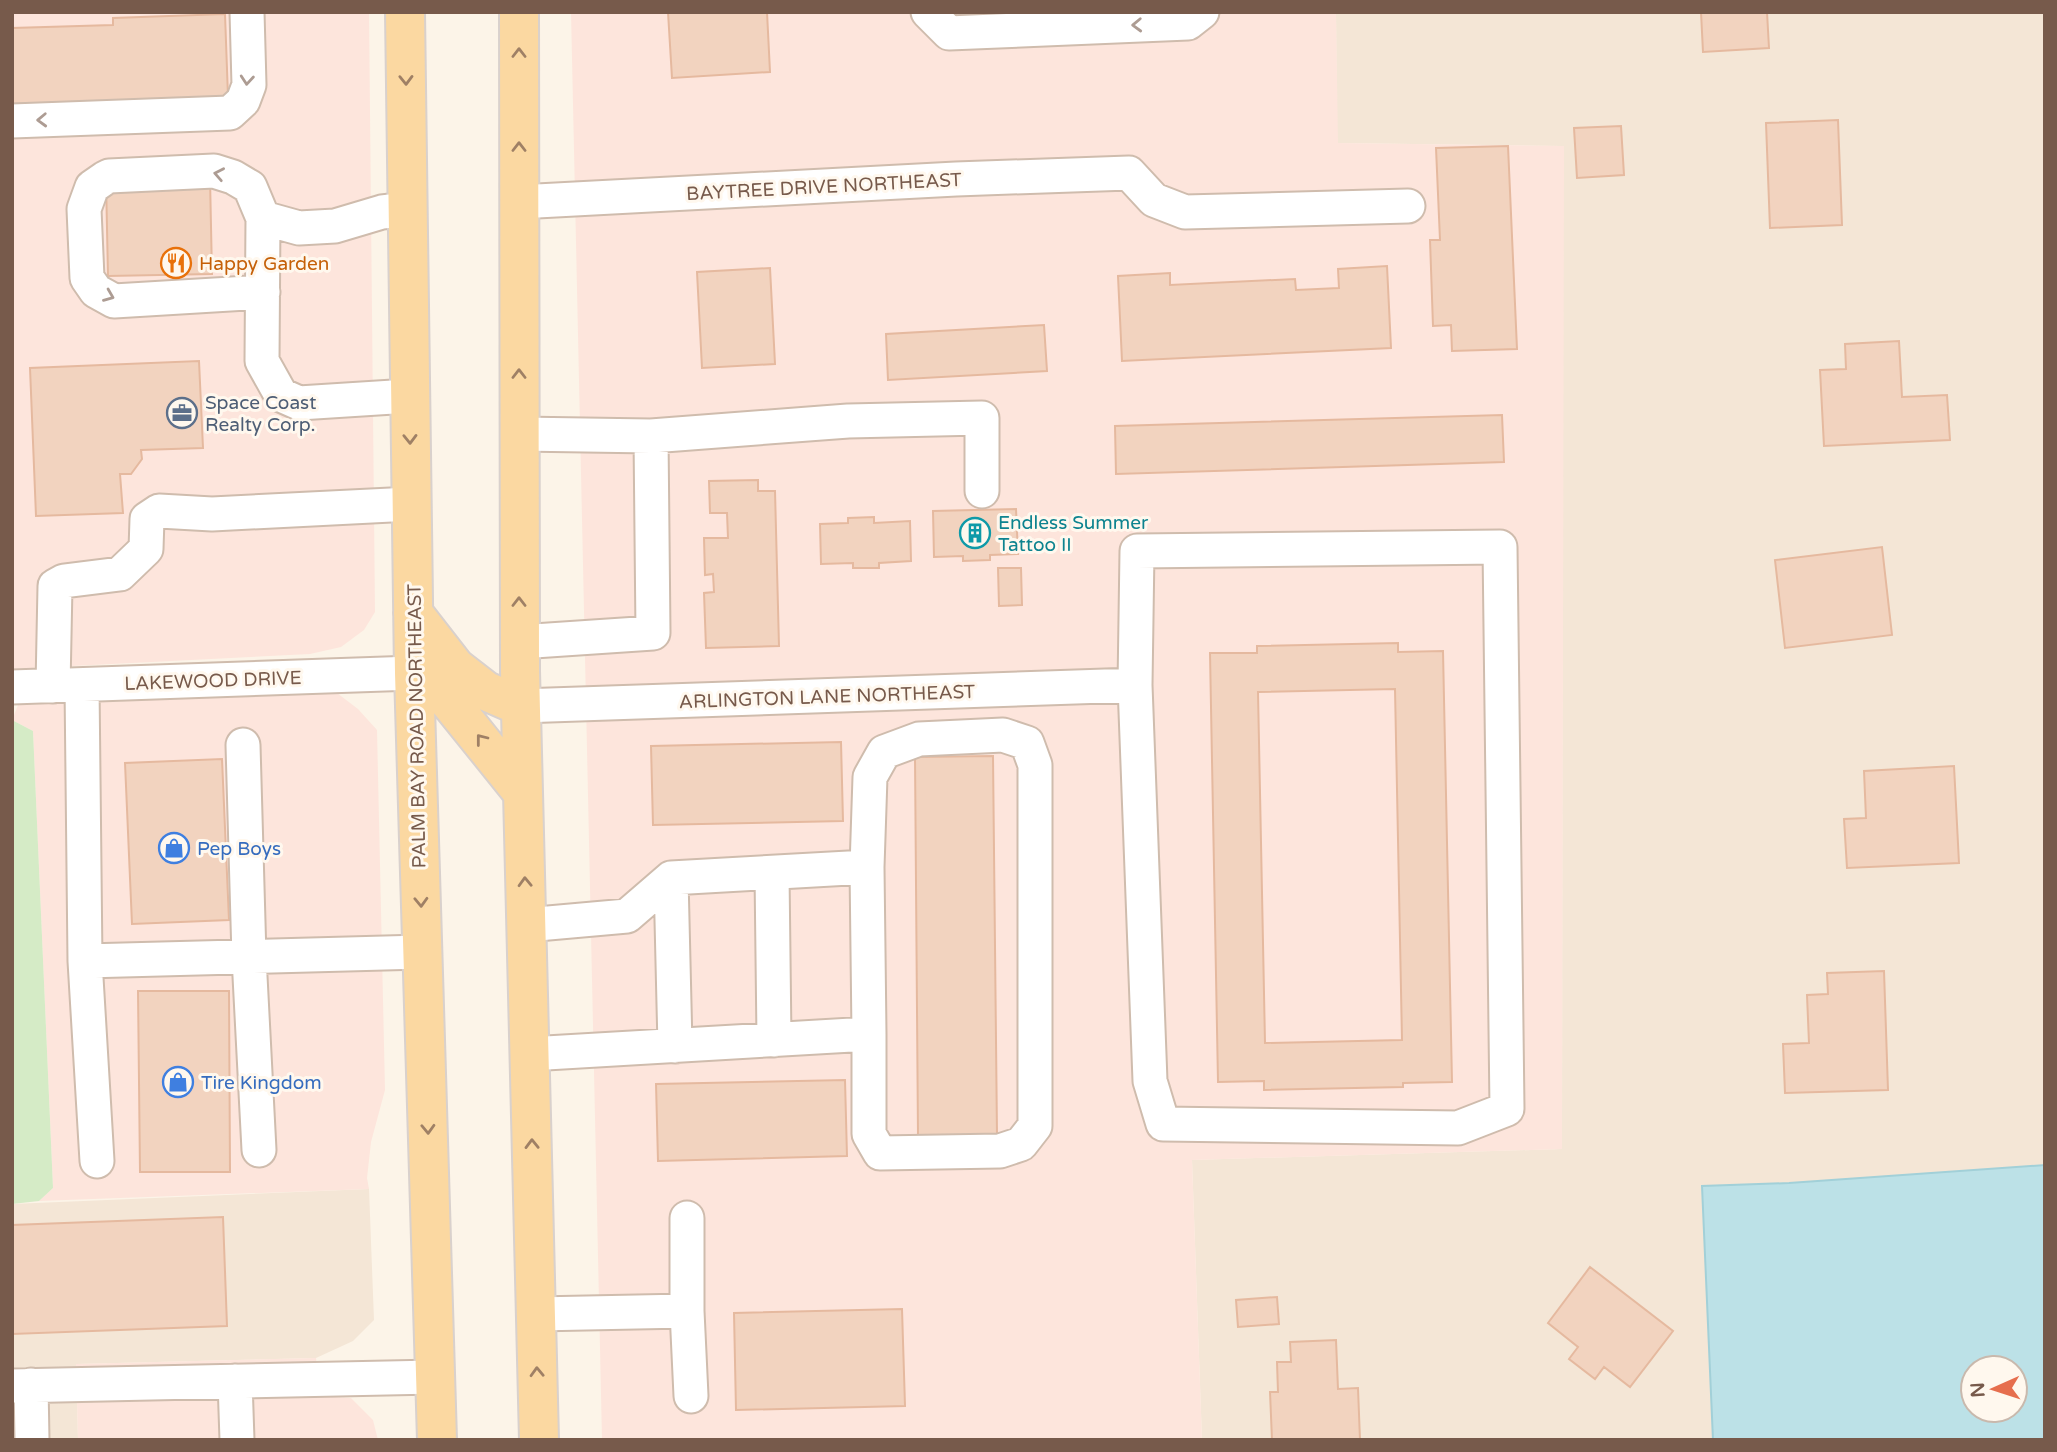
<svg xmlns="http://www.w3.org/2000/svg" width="2057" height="1452" font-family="'Varela Round',sans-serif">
<rect width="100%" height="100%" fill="#fcf4e8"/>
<path fill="#f4e6d6" d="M1336,12H2045V1165L1789,1183L1702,1186L1713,1440H1202L1192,1160L1562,1149L1563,146L1337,143Z
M369,1189L374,1320L353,1341L316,1358L76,1364L78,1440H12V1204Z"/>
<path fill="#fde5dc" d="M12,12H369L375,612L364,630L341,647L310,654L12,669Z
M571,12H1336L1338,143L1564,146L1562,1149L1192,1160L1202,1440H602Z
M337,693L358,709L377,730L385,1090L371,1142L367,1178L369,1189L39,1201L53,1188L33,731L12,720L18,705Z
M316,1358L320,1396L351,1398L373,1420L378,1440H78L76,1364Z"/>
<path fill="#d5ebc6" d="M12,720L33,731L53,1188L39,1201L12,1204Z"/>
<path fill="#bce1e7" stroke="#a2d0d8" stroke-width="2" fill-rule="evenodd" d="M2045,1165V1440H1713L1702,1186L1789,1183ZM1973,1368H2015V1410H1973Z"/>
<path fill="#f2d3bf" stroke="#e5b99f" stroke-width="2" fill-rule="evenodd" d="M668,12H767L770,72L672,78Z
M1701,12H1767L1769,48L1703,52Z
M225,14L228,97L12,104V28L113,25V18Z
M1838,120L1842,225L1770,228L1766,123Z
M1621,126L1624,175L1577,178L1574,128Z
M1508,146L1517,349L1452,351L1451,325L1433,326L1430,240H1440L1436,148Z
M210,178L212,274L108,276L106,180Z
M1387,266L1391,348L1122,361L1118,276L1170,273V285L1295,279L1296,290L1339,288L1338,269Z
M770,268L775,364L702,368L697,272Z
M1044,325L1047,371L888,380L886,334Z
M1899,341L1902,397L1947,395L1950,440L1824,446L1820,370L1846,369L1845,344Z
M199,361L203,448L141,450L142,459L131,474H120L123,513L36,516L30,368Z
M1502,415L1504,462L1116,474L1115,426Z
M758,480V491H775L779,646L706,648L704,593L714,592L713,574L705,575L704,538H728L727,513H710L709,481Z
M1016,509L1018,554L990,555V560L963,561V556L934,557L933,511Z
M874,517V523L910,521L911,561L879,563V568H853V563L821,564L820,524L848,523V518Z
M1882,547L1892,635L1785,648L1775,560Z
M998,568H1021L1022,605L999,606Z
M1398,643V652L1443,651L1452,1082L1403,1083V1087L1264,1090V1081L1218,1082L1210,653H1257V646ZM1395,689L1402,1040L1265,1043L1258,692Z
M841,742L843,821L653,825L651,746Z
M993,756L997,1135L918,1136L915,757Z
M222,759L229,920L132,924L125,763Z
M1954,766L1959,863L1847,868L1844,819L1866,818L1864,771Z
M1884,971L1888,1090L1785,1093L1783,1044L1809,1043L1807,995L1828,994L1827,973Z
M138,991H229L230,1172H140Z
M845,1080L847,1156L658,1161L656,1084Z
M223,1217L227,1326L12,1334V1225Z
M1590,1267L1673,1331L1630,1387L1604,1367L1595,1379L1569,1359L1578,1347L1548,1323Z
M1277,1297L1279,1324L1238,1327L1236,1300Z
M902,1309L905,1406L736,1410L734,1313Z
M1336,1340L1338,1389L1358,1388L1360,1440H1272L1270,1392H1278L1277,1362H1291L1290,1342Z"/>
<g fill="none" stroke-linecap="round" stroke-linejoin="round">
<g stroke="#cfbcad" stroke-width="37">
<path id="minor" d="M928,12L949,33L1188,23L1202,12
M12,121L230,113L243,101L249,85L247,12
M518,202L956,179L1129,173L1154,200L1185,212L1408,206
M408,209L382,212L335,226L299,228L263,218L262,361L281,395L299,403L409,396
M263,292L114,301L96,291L87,278L84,209L92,187L105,178L109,176L214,171L233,177L250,187L263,218
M519,434L651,436L848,421L982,418V491
M1500,547L1507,1109L1458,1128L1163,1124L1150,1081L1135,685L1137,551Z
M519,642L653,633L651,436
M82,685L85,961L97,1161
M53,686L55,586L64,581L120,574L146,549L147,519L159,511L212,514L411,504
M12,687L414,673
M520,706L1135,685
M243,745L249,957L259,1150
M867,867L870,777L884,752L919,739L1003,735L1027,743L1035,765V1126L1021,1144L1000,1151L880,1153L869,1134V1034
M772,873L774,1040
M671,878L675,1046
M526,925L627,916L671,878L867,867L869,1034L529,1054
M85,961L422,952
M687,1311V1218
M536,1314L687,1311L691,1396
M235,1381L237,1440
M31,1385L32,1440
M12,1386L435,1377"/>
</g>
<g stroke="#d9d1cd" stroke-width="42">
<path id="major" d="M405,12L414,673L437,1440
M519,12L520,671L539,1440
M413,613L455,667L486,691L520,706
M414,673L444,695L523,793"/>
</g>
<use href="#minor" stroke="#fff" stroke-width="33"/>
<use href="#major" stroke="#fbd8a1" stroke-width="38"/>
</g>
<defs><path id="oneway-chevron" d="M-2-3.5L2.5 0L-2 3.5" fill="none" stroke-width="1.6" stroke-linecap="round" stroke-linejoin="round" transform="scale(1.75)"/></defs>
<g stroke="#ad9c93">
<use href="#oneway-chevron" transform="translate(1137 25) rotate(178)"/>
<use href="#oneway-chevron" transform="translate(247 80) rotate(95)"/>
<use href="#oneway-chevron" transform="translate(42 120) rotate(178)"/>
<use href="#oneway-chevron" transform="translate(219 174) rotate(-169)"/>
<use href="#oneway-chevron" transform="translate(109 296) rotate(22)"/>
</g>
<g stroke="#9f8065">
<use href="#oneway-chevron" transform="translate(519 53) rotate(-90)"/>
<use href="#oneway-chevron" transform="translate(406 80) rotate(89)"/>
<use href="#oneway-chevron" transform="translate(519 147) rotate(-90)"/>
<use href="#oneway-chevron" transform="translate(519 374) rotate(-90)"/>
<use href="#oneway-chevron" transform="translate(410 439) rotate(89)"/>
<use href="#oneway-chevron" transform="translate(519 602) rotate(-90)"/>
<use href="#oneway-chevron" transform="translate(481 739) rotate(-128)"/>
<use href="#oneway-chevron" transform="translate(525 882) rotate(-92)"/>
<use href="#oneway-chevron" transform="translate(421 902) rotate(88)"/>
<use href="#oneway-chevron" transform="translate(428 1129) rotate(88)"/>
<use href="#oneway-chevron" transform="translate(532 1144) rotate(-91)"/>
<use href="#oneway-chevron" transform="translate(537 1372) rotate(-92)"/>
</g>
<defs>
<g id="restaurant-ring" transform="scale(1.575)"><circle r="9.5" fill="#fff8ee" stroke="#e8710a" stroke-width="1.5"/><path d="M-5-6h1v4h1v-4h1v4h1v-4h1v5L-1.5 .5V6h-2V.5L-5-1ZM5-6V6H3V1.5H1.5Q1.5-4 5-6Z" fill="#e8710a"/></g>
<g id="office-ring" transform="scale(1.575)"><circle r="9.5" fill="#fff8ee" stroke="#5c6f8a" stroke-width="1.5"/><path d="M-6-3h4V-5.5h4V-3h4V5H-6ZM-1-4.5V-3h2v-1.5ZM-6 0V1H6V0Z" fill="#5c6f8a"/></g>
<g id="building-ring" transform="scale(1.575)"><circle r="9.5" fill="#fff8ee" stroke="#0f9aa8" stroke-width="1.5"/><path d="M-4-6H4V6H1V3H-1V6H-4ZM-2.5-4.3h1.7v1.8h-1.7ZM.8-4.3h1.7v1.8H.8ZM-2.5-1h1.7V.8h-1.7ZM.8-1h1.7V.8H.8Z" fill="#0f9aa8"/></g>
<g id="shop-ring" transform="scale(1.575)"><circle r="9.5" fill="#fff8ee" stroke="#3f7fe0" stroke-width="1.5"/><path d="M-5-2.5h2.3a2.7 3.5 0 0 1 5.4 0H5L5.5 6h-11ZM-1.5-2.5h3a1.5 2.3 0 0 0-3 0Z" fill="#3f7fe0"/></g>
</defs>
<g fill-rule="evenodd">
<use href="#restaurant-ring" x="176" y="263"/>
<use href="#office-ring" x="182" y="413"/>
<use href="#building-ring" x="975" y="533"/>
<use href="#shop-ring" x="174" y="848"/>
<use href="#shop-ring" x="178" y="1082"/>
</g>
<g text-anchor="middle" stroke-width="6" stroke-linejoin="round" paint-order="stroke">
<g font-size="19" fill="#775a4b" stroke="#fff8ee">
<text transform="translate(824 186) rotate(-3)" y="7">BAYTREE DRIVE NORTHEAST</text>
<text transform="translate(213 680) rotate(-2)" y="7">LAKEWOOD DRIVE</text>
<text transform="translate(827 696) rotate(-2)" y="7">ARLINGTON LANE NORTHEAST</text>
<text transform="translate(416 726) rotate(-91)" y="7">PALM BAY ROAD NORTHEAST</text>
</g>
<g font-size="19" fill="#c56008" stroke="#fff8ee" text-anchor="start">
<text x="199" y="270">Happy Garden</text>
</g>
<g font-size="19" fill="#4e5e75" stroke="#fff8ee" text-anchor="start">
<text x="205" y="409">Space Coast<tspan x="205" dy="22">Realty Corp.</tspan></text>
</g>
<g font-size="19" fill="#0d838f" stroke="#fff8ee" text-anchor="start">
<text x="998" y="529">Endless Summer<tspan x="998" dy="22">Tattoo II</tspan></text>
</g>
<g font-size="19" fill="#366cbe" stroke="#fff8ee" text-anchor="start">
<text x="197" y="855">Pep Boys</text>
<text x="201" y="1089">Tire Kingdom</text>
</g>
</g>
<rect width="2057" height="1452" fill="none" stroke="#775a4b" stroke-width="28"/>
<g transform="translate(1994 1389) rotate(267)"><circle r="33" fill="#fff8ee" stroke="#c9b9ad" stroke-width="2"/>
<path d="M0-5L12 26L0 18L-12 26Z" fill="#e66e4d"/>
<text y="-10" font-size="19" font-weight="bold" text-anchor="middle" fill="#775a4b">N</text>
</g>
</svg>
